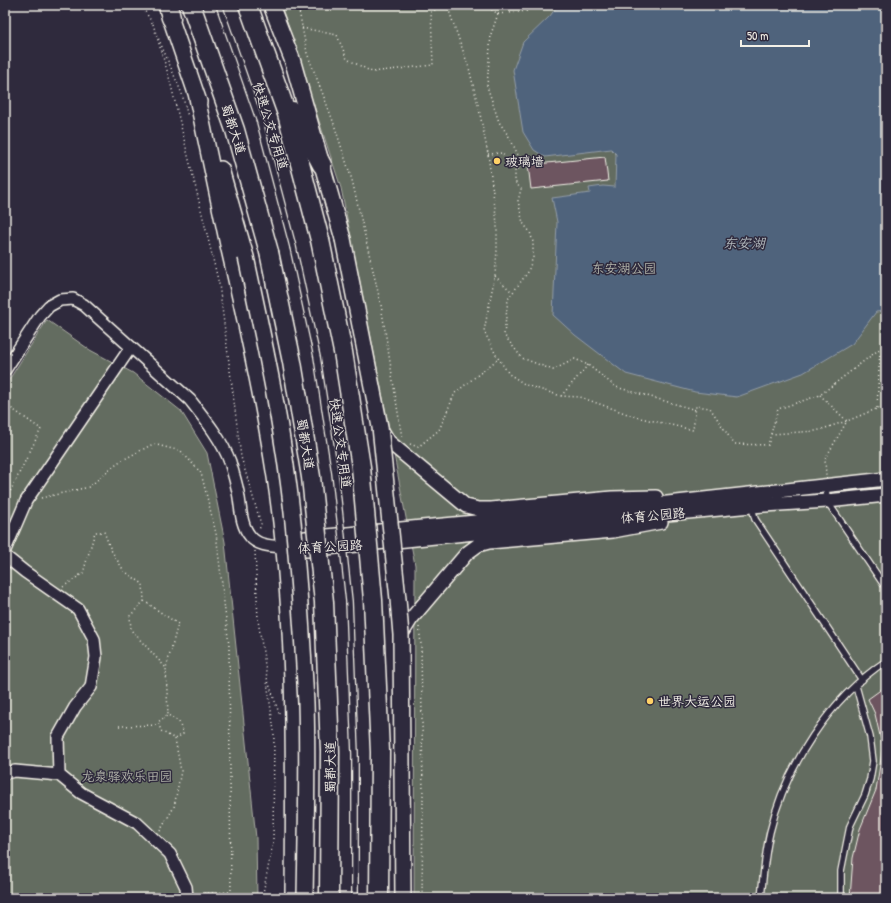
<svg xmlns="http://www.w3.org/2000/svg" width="891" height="903" font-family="'Patrick Hand','LXGW WenKai TC',sans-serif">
<rect width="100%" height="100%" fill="#2f2a3d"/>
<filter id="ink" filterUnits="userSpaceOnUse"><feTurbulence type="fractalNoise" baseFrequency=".025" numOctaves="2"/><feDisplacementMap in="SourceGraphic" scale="8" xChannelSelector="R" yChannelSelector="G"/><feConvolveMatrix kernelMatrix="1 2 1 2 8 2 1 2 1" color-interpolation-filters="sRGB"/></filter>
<g filter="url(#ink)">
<path fill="#636c60" stroke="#acaea4" d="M281,5H886V898H414L415,565L388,423L341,188Z
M47,320L90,350L133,373L181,411L207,453L225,542L256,838L257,898H5V386Z"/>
<path fill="#50647c" stroke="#929ca7" d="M558,5H886V311L876,312L852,344L803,373L737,397L695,392L626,374L575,335L553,315L557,222L552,198L590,193L589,188L603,186L615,187L616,154L611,149L545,157L534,150L523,132L513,70L523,42L550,16Z"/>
<path fill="#6d5561" stroke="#f4f1e8" d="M605,157L608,181L531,189L528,165Z
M886,686V749H883L875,714L868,699Z
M882,752H886V898H850L853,858L860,829L876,790Z"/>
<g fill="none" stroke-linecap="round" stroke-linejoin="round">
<g stroke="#f4f1e8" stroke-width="8">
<path id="service" d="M219,5L260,122L293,247
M826,486L827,501L886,588
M752,507L755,519L862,680
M761,898C763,876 765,854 770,832C785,767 830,698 886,661
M841,898V871L850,826L865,795L870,779L873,761L870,737L856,686"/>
</g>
<g stroke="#f4f1e8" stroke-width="14">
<path id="minor" d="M5,370L40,316L49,306L60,300L73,299L84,305L190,400C205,419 222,440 230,462C233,472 236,482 238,492C241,506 240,524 250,536C257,546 272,546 284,547
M5,550L26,501L131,347
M5,556L25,572L78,609L94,639L96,657L91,687L75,707L58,737L59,775
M5,773L15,771L59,775L81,793L137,823L170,854L186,887L187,898"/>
</g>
<g stroke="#f4f1e8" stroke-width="16">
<path id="tertiary" d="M380,427L389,442L466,506L478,509H491L612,498L656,497
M286,546L305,538L613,509L886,479
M285,547L307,550L614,519L751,506L827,501L886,495
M401,635L411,619L467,553L478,545L489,542L613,531L661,522"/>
</g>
<g stroke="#f4f1e8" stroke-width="18">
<path id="secondary" d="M271,5L292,59L343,239
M167,8L199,102
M196,93C207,143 217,194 228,245C246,322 263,399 275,477C296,617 294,758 293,898
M221,169L246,257"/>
</g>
<g stroke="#f4f1e8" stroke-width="21">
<path id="trunk" d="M168,5L171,18
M191,5L235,130L269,252
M248,5L287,114L320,240
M293,111L322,165"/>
</g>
<path stroke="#f4f1e8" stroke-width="1.5" stroke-dasharray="1 3" stroke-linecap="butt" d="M141,5L153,24
M298,5L307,53L332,118L352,180L381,305L402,438
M447,5L469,68L479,109L488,154L497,223V250L495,275L484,331L496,355L509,374L526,385L561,396L580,397L636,417L693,430L696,406L710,408L734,444L768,445L771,434L816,431L847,421L886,405
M485,5L498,14L491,34L487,86L499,122L510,138L518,155L520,167L515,171
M498,14L528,11L532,5
M153,24L169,77L219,284L241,457L261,524L259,530
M302,28L337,35L347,59L372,72L433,65L431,12L444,5
M157,35L182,94L188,117
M488,154L502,153L515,171V182L521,189L518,201L523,223L530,232L533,242V257L528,272L508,299L504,335L522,358L553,370L575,359L588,365L616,387L696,410
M495,276L512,292
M820,395L847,421L825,459L826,476
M561,396L588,365
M5,404L41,429L5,502
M877,408L880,349
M771,434L778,409L820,395L886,344
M410,444L418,447L439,430L455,393L498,359
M41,498L89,487L117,463L153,444L181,451L201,473L216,533L229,646L231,898
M5,514L10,511
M255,551L258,620L267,678L280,716
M63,587L83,573L95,532H104L111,550L124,571L143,584L144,601L130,616L131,630L166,668
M144,601L178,624L166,668L168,715
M419,627L421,644L423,794L422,898
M119,726L159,725
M160,831L174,807L181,771L175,739L161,731L158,722L168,715L179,722L183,734L175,739
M196,894L231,892
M262,898L273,843L274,731L267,682"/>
<use href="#service" stroke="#2f2a3d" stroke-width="5.5"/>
<use href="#minor" stroke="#2f2a3d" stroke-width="11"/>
<use href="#tertiary" stroke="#2f2a3d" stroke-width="13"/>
<use href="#secondary" stroke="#2f2a3d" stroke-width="15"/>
<use href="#trunk" stroke="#2f2a3d" stroke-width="18"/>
<g stroke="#f4f1e8" stroke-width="8" stroke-linecap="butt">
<path id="service-bridge" d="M293,247L317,357L335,473L349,601L355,754V898"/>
</g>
<g stroke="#f4f1e8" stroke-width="18" stroke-linecap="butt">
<path id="secondary-bridge" d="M343,239L380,427L398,599L401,635L403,898
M246,257C265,345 284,433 293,522C299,582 303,643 306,703C308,768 306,833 305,898"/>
</g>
<g stroke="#f4f1e8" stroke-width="21" stroke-linecap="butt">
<path id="trunk-bridge" d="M320,240L343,352L361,467L373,600L380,752L379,898
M269,252L292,362L311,477L324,602L330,751L329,898"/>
</g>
<use href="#service-bridge" stroke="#2f2a3d" stroke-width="5.5"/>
<use href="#secondary-bridge" stroke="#2f2a3d" stroke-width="15"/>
<use href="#trunk-bridge" stroke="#2f2a3d" stroke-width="18"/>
</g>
</g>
<g fill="#ffd166" stroke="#2f2a3d" stroke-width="1.5">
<circle cx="497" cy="161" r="4"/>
<circle cx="650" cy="701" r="4"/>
</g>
<g text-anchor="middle" stroke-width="3" stroke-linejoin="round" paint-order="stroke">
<g font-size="13" fill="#f4f1e8" stroke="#2f2a3d">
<text transform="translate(271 126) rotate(73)" y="5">快速公交专用道</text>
<text transform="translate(234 129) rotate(72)" y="5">蜀都大道</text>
<text transform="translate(341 443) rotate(82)" y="5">快速公交专用道</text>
<text transform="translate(306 444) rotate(81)" y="5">蜀都大道</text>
<text transform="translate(653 515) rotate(-5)" y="5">体育公园路</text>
<text transform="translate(330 546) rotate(-3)" y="5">体育公园路</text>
<text transform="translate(330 767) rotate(-90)" y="5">蜀都大道</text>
</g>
<g font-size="13" fill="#f4f1e8" stroke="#2f2a3d" text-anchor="start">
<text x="505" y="166">玻璃墙</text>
<text x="658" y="706">世界大运公园</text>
</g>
<g font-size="13" fill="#b3b5ab" stroke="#2f2a3d">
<text x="624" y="273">东安湖公园</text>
<text x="127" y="781">龙泉驿欢乐田园</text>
</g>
<g font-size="14" font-style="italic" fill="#b2b9bd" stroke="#2f2a3d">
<text x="744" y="248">东安湖</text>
</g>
</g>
<rect width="891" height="903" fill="none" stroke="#2f2a3d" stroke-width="20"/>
<rect x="10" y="10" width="871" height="883" fill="none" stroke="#f4f1e8" stroke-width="1.5" filter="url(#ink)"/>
<path d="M741 40v6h68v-6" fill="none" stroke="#f4f1e8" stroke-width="2"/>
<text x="747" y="40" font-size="12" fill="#f4f1e8" stroke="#2f2a3d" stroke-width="3" paint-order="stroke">50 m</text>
</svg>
